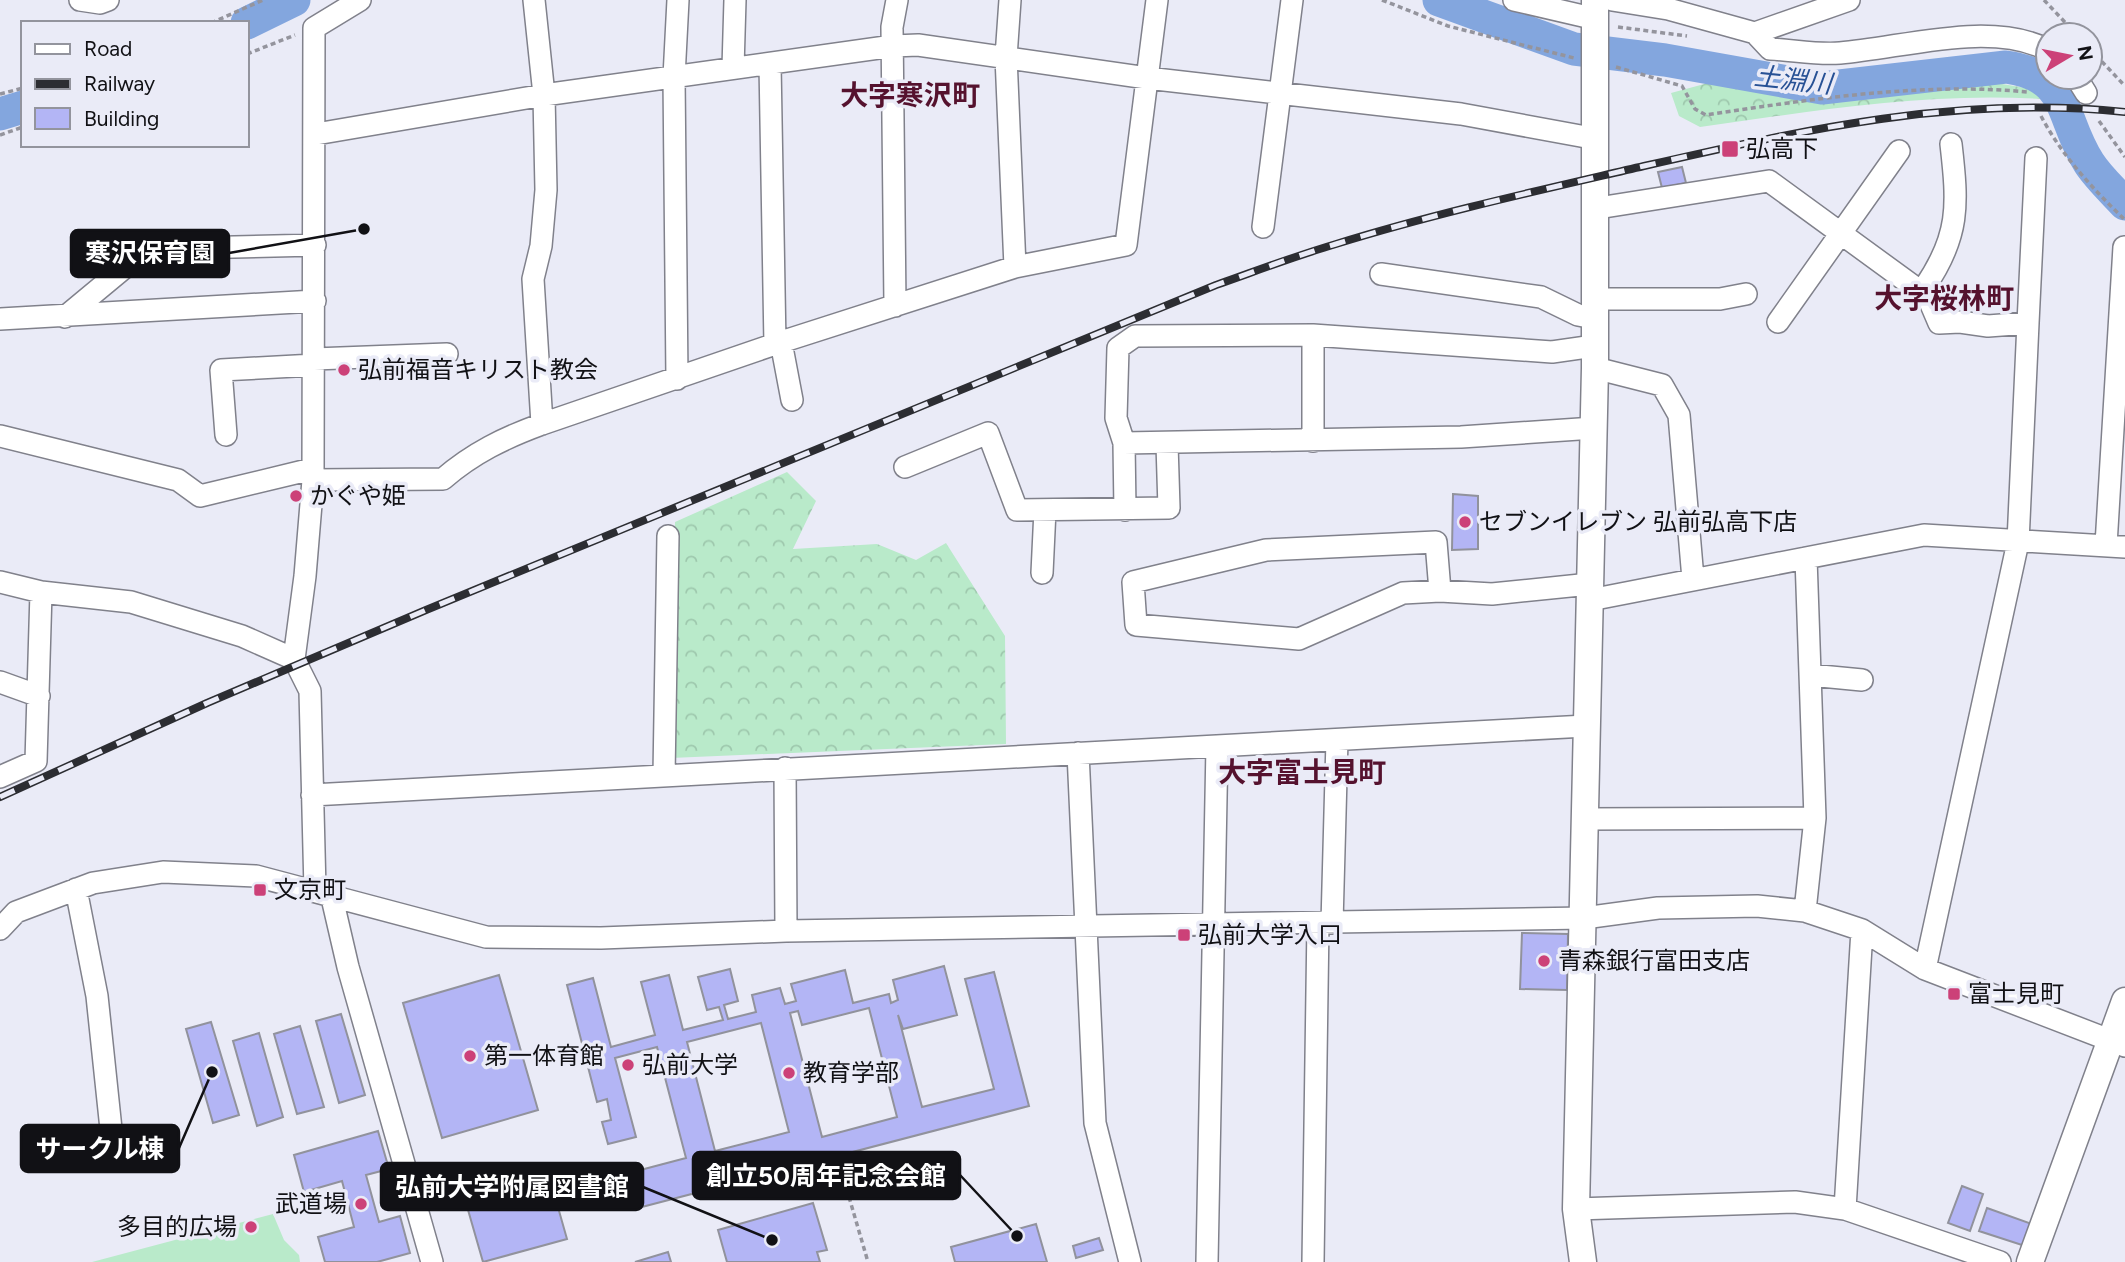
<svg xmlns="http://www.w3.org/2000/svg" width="2125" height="1262" font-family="Figtree,'Noto Sans JP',sans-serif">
<defs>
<pattern id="forest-crowns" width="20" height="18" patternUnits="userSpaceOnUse" patternTransform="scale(1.75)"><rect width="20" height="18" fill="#b9eaca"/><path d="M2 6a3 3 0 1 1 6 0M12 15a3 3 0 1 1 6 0" fill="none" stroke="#9ec8ad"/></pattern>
</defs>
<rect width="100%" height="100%" fill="#eaebf7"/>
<path fill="url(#forest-crowns)" d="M1990,82L2038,90L2041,99C1926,92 1814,111 1700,127L1679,116L1671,93L1708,83L1832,94Z
M787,472L816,501L793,549L877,544L916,560L946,543L1005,636L1006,744L671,758L675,522Z"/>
<path fill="#b9eaca" d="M273,1214L284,1240L299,1255L300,1262H92Z"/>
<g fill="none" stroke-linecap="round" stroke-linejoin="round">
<path stroke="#83a6de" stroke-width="33" d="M1439,0L1574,49L1665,60L1822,88L2006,67C2072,76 2059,117 2089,163C2098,177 2113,191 2125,204
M247,23L294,0
M0,114L23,107"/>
</g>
<path fill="#b3b5f5" stroke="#91929c" stroke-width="2" fill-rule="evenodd" d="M1682,167L1686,183L1662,188L1658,172Z
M1453,494L1478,496V549L1452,550Z
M1522,933L1568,934L1567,990L1520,989Z
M944,966L957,1015L903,1029L898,1015L922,1107L994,1089L965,979L994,972L1029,1106L638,1208L629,1173L686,1158L657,1047L615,1058L636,1137L608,1144L602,1122L611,1120L607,1099L597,1102L567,985L593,978L611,1047L655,1035L641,982L669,975L683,1030L723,1020L719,1007L707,1010L698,977L730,969L738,1001L724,1005L728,1019L756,1012L752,995L780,988L785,1004L796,1001L791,984L845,970L853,1003L889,994L891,1003L898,1000L893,980ZM869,1008L897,1117L822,1137L790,1013L798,1011L802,1025ZM761,1023L789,1132L715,1151L687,1042Z
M499,975L538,1110L442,1138L403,1003Z
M341,1014L365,1095L339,1103L316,1021Z
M211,1022L239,1115L213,1123L186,1029Z
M300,1026L324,1107L297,1114L274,1034Z
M259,1033L283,1117L257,1126L233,1041Z
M378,1131L389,1169L366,1175L379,1222L400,1216L410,1253L377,1262H325L318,1237L354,1227L342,1181L304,1192L294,1155Z
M546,1165L567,1239L483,1262L462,1189Z
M1962,1186L1983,1194L1970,1231L1948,1223Z
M813,1203L827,1250L817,1252L820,1262H727L718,1230Z
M1987,1208L2032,1224L2025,1246L1979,1231Z
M1036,1224L1047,1262H955L951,1247Z
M1099,1238L1103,1250L1076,1258L1073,1246Z
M668,1252L671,1262H635Z"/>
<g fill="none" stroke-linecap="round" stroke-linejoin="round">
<g stroke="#80818b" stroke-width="24">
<path id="minor" d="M80,0L100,3L108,0
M534,0L544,95L546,190L541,246L533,279L542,424
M1010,0L1006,57L1015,267
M1514,0L1596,19
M1612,0L1668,9L1755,33L1770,49C1793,50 1817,55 1840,53C1903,48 1990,20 2048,50
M1755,33L1849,0
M770,64L775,345
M733,68L735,0
M2076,77L2086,93
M316,134L544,95L893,46L918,45L1147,78L1461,114L1597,139
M1598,208L1769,181L1913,286L1924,288
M1263,227L1292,0
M1381,274L1541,297L1578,315L1594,318
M1924,288L1939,323L1960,322L1988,326L2028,323L2018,542L1925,969
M1924,288C1960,236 1958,205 1951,144
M1593,299H1720L1746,294
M895,306L892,27L897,0
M65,317L147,249L315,245
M0,319L315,301
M1778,322L1899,151
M2028,323L2036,158
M781,342L792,400
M314,359L447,354
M1595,368L1662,385L1679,415L1693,579
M677,379L674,77L678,0
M226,435L221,370L314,365
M0,436L178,480L200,496L312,469
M1313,441V335L1552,352L1594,346
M1124,443L1461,437L1594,428
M905,467L988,433L1017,510L1169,508L1167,444
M313,480L443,479C473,453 504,438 542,424L781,342L1015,267L1126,245L1157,0
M1125,510L1124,443L1116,418L1118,348L1135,336L1313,335
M2106,545L2124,247
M1042,573L1045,510
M0,582L41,592L131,602L242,636L294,659
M1440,591L1436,542L1266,550L1133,582L1136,625L1299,639L1403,593L1440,591L1492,594L1590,584
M1590,600L1924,535L2125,547
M1810,675L1862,680
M0,682L39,696
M1078,753L1095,1123L1130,1262
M785,768L786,931
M664,775L668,536
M0,777L36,761L41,592
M312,795L1586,726
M1585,819L1815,818
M76,889L97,996L111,1129
M315,890L310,691L294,659L305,576L313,480L314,28L360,0
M332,898L348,967L432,1262
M1805,911L1815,818L1806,558
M1332,923L1337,740
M0,929L16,912L93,883L163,872L256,876L486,937L601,938L786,931L1584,918L1658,908L1757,906L1805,911L1862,930L1925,969L2125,1046
M1576,1209L1795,1202L1845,1209L2000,1262
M1845,1209L1862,930
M1207,1262L1217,746
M1313,1262L1318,923"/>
</g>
<g stroke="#80818b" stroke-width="29">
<path id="tertiary" d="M1583,1262L1576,1209L1595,368V0
M2030,1262L2125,1001"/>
</g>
<path stroke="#94949d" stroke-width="3.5" stroke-dasharray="5 3.5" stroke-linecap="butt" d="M1382,0L1448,26L1574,58
M2044,0L2077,35
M211,23L263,0
M1618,27L1687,36
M2090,49L2125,86
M247,54L295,35
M1616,67L1682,86L1695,109L1706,115C1812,99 1921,82 2028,92
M0,94L23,88
M2041,116C2062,156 2093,189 2125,220
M2099,121L2125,157
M0,135L23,127
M849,1197L868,1262"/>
<use href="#minor" stroke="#fff" stroke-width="21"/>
<use href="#tertiary" stroke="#fff" stroke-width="26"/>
<g stroke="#2c2d32" stroke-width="8">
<path id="rail" d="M0,797L207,703L426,610L1216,285C1256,271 1295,256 1336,244C1436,213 1541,190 1644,166C1807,129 1957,95 2125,112"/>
</g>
<use href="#rail" stroke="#eaebf7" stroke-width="5" stroke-dasharray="16" stroke-linecap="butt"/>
</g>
<g fill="#cc4178" stroke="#eaebf7" stroke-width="2.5">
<rect x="1721" y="140" width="18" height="18" rx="3.5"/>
<circle cx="344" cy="370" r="7"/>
<circle cx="296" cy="496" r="7"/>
<circle cx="1465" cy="522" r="7"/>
<rect x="253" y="883" width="14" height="14" rx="3.5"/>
<rect x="1177" y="928" width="14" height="14" rx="3.5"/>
<circle cx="1544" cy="961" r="7"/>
<rect x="1947" y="987" width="14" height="14" rx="3.5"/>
<circle cx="470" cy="1056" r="7"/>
<circle cx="628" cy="1065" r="7"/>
<circle cx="789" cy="1073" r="7"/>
<circle cx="361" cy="1204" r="7"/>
<circle cx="251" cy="1227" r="7"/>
</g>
<g text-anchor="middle" stroke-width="7" stroke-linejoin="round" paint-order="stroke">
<g font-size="24" fill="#111115" stroke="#eaebf7" text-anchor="start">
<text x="1746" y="157">弘高下</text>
<text x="358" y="378">弘前福音キリスト教会</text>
<text x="310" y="504">かぐや姫</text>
<text x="1479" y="530">セブンイレブン 弘前弘高下店</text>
<text x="274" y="898">文京町</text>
<text x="1198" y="943">弘前大学入口</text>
<text x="1558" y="969">青森銀行富田支店</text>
<text x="1968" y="1002">富士見町</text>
<text x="484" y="1064">第一体育館</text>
<text x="642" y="1073">弘前大学</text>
<text x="803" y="1081">教育学部</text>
<text x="347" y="1212" text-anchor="end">武道場</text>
<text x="237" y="1235" text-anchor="end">多目的広場</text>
</g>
<g font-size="26" font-style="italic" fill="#275195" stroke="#eaebf7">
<text transform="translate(1793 80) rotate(6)" y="9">土淵川</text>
</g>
<g font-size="28" font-weight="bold" fill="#55122e" stroke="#eaebf7">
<text x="910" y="105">大字寒沢町</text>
<text x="1944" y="308">大字桜林町</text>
<text x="1302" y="782">大字富士見町</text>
</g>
</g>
<path fill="none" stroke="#111115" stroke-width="2.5" d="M364 229L229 253M212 1072L179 1148M1017 1236L960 1175M772 1240L643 1187"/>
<g fill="#111115" stroke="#eaebf7" stroke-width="2.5">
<circle cx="364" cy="229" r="7"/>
<circle cx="212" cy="1072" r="7"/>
<circle cx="1017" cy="1236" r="7"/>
<circle cx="772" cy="1240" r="7"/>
</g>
<g fill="#111115" stroke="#111115" stroke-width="2.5">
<rect x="71" y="230" width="158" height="47" rx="7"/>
<rect x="21" y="1125" width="158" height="47" rx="7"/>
<rect x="693" y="1152" width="267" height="47" rx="7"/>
<rect x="381" y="1163" width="262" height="47" rx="7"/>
</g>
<g font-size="26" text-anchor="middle" font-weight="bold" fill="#fff">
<text x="150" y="262">寒沢保育園</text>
<text x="100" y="1158">サークル棟</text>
<text x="826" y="1185">創立50周年記念会館</text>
<text x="512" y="1196">弘前大学附属図書館</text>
</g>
<rect x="21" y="21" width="228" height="126" fill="#eaebf7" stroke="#93949d" stroke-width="2"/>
<rect x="35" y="44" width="35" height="10" fill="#ffffff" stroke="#93949d" stroke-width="2"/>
<text x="84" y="56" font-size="21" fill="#111115">Road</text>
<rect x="35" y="79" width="35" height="10" fill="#2c2d32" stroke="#93949d" stroke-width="2"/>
<text x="84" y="91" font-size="21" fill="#111115">Railway</text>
<rect x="35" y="108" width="35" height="21" fill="#b3b5f5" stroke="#93949d" stroke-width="2"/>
<text x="84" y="126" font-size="21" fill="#111115">Building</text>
<g transform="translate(2069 56) rotate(80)"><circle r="33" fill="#eaebf7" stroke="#93949d" stroke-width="2"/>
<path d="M0-5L12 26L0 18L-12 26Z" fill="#cc4178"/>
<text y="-10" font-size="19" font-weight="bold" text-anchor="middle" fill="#111115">N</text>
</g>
</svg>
